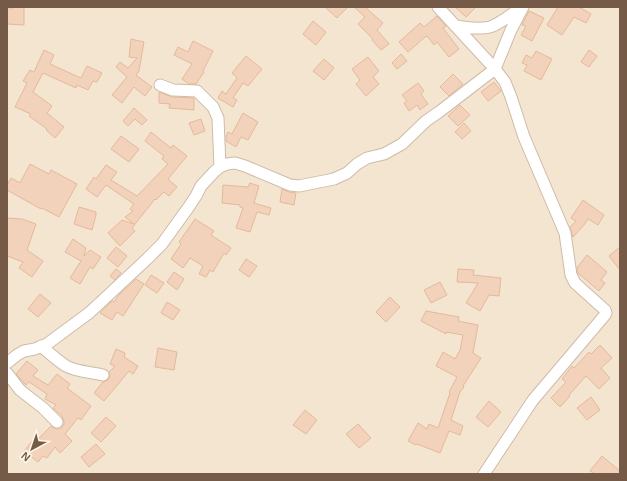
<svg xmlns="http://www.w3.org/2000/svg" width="627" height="481" font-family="Helvetica,sans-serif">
<rect width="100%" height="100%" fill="#fcf3e3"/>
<path fill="#f4e5d1" d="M7,7H620V474H7Z"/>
<path fill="#f2d2ba" stroke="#e5b99a" d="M12,7H24V25L7,24V9H12Z
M325,7H348L337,18Z
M354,7H365L383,23L377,30L389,44L381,50L372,40L373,39L358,24L365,17Z
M455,7H476L466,17Z
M558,7H579L591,14L586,23L574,17L562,35L547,25Z
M529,11L544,18L532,41L521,35L526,26L522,25Z
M437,16L446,26L443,28L459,49L449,57L437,42L434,45L427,36L425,37L408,52L399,42L420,23L424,27Z
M313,21L326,32L316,45L303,34Z
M131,39L144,42L139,71L136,75L152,87L145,96L134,87L122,103L112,95L127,77L116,67L120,62L128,68L137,58L129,57Z
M193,41L213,51L203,71L204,72L196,84H189L182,79L192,64L174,55L178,47L188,52Z
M44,50L54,55L50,64L81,78L87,66L102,73L97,82L93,81L88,90L77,85L76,88L43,73L33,92L52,106L47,113L64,127L55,138L46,130L47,129L29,116L31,114L15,107L27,83L23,81L30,70L34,72Z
M589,50L597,56L589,67L581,62Z
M536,51L552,59L541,80L524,71L527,65L522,63L526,55L532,58Z
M401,54L407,61L397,69L392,63Z
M246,56L262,69L248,86L243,83L233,98L237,100L233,107L218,98L222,91L226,94L237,78L232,73Z
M368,57L379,71L373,77L379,84L366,96L356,84L360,80L352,69Z
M324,59L334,68L324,80L313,71Z
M453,74L463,84L449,96L440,87Z
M494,82L501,91L488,101L481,92Z
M418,83L424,91L421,94L428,104L420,110L417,105L409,111L404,103L407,101L402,95Z
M159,92L172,97L194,98V110L169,108L170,104L159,103Z
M460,105L470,115L458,126L448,116Z
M134,108L147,120L142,125L135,119L128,126L123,121Z
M243,113L258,122L248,140L241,137L236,147L226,141V137L228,132L232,134Z
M201,119L205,131L194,135L189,123Z
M464,123L471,131L462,139L455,132Z
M151,132L171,148L173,145L187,156L168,179L177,187L169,196L164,192L156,200L155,199L132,228L135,231L120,246L108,233L122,220L134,224L125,217L133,211L130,209L134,204L106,185L97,197L86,189L94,177L96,179L106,165L117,172L111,180L137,196L168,164L162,159L164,156L145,141Z
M121,136L139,149L129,162L111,149Z
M30,164L49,174L51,170L77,184L59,217L42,208L41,209L7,190V185L11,178L20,183Z
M250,183L259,186L254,203L271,208L269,215L257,212L250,232L236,228L243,208L240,207V205L222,203L223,185L248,187Z
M282,189L289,192L296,193L294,205L280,202Z
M583,200L604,215L598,225L588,219L584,225L573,237L570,227L576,221L571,218Z
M79,207L96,212V215L92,230L74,224Z
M7,218L22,219L36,224L27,250L43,261L32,277L19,268L23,262L7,256Z
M195,219L214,231L211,235L231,248L226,255L224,253L213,272L210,270L206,277L199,274L203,266L190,258L183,268L171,259L181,244L179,242Z
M73,239L86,248L84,256L90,250L101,257L93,269L90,267L80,284L70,278L81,261L65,252Z
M116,247L127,256L118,267L107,258Z
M620,247V270L609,256Z
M587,255L607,272L601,280L605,283L599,291L578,273L577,268Z
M246,259L257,266L249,277L239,270Z
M116,269L121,273L115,280L110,276Z
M458,269L474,270L473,275L501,278L499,296L489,295L480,311L466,303L478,283L457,282Z
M174,272L184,279L177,290L167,282Z
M151,275L164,283L157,293L145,285Z
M136,279L144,284L123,316L117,312L112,320L100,313L112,301L114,302L118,296Z
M440,282L447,295L431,303L424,290Z
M40,294L51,303L38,317L28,309Z
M390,297L400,307L386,322L376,312Z
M167,302L180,310L173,320L161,313Z
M426,311L459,317L458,321L478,325L473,353L481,358L463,386L464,387L460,392L451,420L463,426L460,435L449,431L440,453L417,444L416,445L408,441L418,423L427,429L429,424L438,428L450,393L449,392L457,377L436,366L443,352L455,359L460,350L463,335L446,332V334L421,321Z
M600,345L612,358L601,368L610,378L599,389L586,376L569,395L570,396L560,407L551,398L566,382L562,379L572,366L574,368L589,352L591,354Z
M158,348L177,352L174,370L155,367Z
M116,349L125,353L124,357L138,366L133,374L129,371L104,401L94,393L103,382L108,380L110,377L109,372L115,366L110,364Z
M27,361L38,370L33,376L48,385L57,374L70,384L67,388L91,406L81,420L78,418L65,434L72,441L60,453L55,447L47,458L43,456L38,462L24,451L34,439L36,441L51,426L56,429H59L62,427L64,424V421L62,417V416L53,408L56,405L45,399L47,394L29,382L26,385L16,374Z
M591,397L600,410L587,420L577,408Z
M489,401L501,412L488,427L476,417Z
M305,410L317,420L306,434L293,425Z
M106,417L116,426L101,442L91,433Z
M358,424L371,438L359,448L346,434Z
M96,444L105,454L89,467L81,457Z
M602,456L620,471V474H595L590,471Z"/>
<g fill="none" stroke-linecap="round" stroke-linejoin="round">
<g stroke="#cebba9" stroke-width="13">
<path id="street" d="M438,7L495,69L505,82L511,97L524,137L565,233L571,275L575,283L605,310L606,313L605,315L533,400L484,474
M455,26C466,27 479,30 490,27C500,24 513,13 522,7
M160,85L173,90L197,91L213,107L218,118L220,167
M41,346C49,353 57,360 66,366C77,372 91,372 103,375
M7,363L17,355L24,351L35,349L47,344L89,313L147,259L162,244L188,208L196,196L201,186L215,171L220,167L227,164L235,163L245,166L290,185L299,186L334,179L347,173L357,164L367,158L384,154L402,144L426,121L439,112L495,69L511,30L523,7
M7,373L20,390L43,408L57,422"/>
</g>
<use href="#street" stroke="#fff" stroke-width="11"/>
</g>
<rect width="627" height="481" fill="none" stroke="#755a48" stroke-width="16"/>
<g transform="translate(32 449) rotate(220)" stroke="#fff7e9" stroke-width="3" paint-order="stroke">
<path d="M0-3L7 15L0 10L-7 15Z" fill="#755a48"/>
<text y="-6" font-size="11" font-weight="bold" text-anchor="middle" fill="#755a48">N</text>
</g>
</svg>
